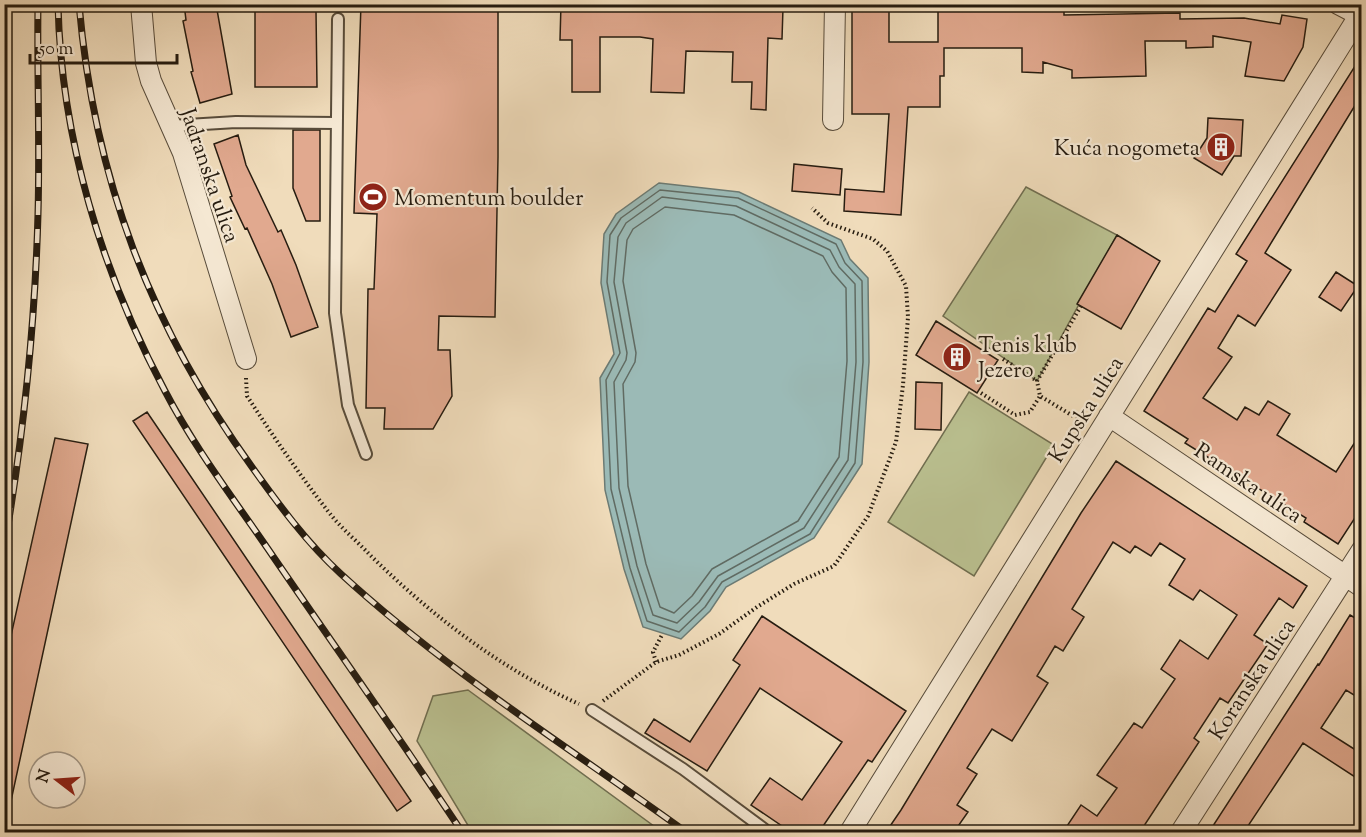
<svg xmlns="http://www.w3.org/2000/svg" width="1366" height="837" font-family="'Sorts Mill Goudy',serif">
<rect width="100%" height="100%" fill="#f0dcbb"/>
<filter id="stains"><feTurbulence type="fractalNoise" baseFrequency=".00333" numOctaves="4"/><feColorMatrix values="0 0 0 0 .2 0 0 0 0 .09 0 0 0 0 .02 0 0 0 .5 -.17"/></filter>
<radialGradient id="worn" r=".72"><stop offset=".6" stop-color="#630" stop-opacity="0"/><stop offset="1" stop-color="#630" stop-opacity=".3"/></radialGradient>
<path fill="#bac090" stroke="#706e50" stroke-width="1.5" d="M1026,187L1117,235L1037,381L943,316Z
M969,392L1054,445L974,576L888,522Z
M468,690L662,832H472L417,741L433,696Z"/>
<path fill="#9bbab6" stroke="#6c7b74" stroke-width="1.5" d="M659,183L739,192L841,240L850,259L868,278L869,362L862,464L814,538L726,587L710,611L681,639L643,627L624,569L605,490L600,378L614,354L601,283L604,234L616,214Z"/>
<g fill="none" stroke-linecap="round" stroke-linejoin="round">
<path stroke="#606b63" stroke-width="1.5" d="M660,190L738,198L836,244L845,263L862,281L863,362L855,463L810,534L722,582L705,607L679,632L647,621L630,568L611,489L606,380L620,353L607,282L610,235L621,218Z
M662,197L736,206L830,250L839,267L855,284L856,362L848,460L804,528L718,576L699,602L677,623L653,615L637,566L619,488L614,382L626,360L627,353L614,282L618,237L626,223Z
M665,207L734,215L823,256L832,272L846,288L847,361L839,457L798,521L712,569L692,596L674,613L660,607L646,564L628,486L623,384L635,362L636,353L623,281L627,240L633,229Z"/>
</g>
<path fill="#e1a98f" stroke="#261c10" stroke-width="1.5" d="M184,4H216L232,94L200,103L191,72L193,71L183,21L186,20Z
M361,4H498V157L495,317L439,316L438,350H450L452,396L433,429H384L385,408H366L368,289H374L377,214L354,213Z
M561,4L783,8L782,39L768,38L766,110L751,109L752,82H732L733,52L686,51L684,93L651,92L653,39L640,37H600V92H572V40H560Z
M938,9L1064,10V15L1180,13V19L1244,18L1280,24L1282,15L1307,19L1303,47L1284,81L1245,76L1251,42L1213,36V47L1186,48V41H1145L1146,76L1072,78V70L1043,62V73L1022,72V48H944V76H940V107H908L901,215L844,211L845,189L884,192L889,114H852V11H889V42H938Z
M255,11H316L317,87H255Z
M1362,55V94L1265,253L1291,270L1255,326L1238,315L1218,348L1232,357L1203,398L1237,420L1245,407L1259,415L1268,401L1290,414L1277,435L1336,472L1362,431V507L1338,544L1304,522L1306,518L1185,443L1188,439L1144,411L1208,308L1215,312L1247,261L1236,254Z
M1208,118L1243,120L1241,156H1234L1222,175L1194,158L1207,138Z
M293,130H320V221H306L293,188Z
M238,135L246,165L278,232L281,230L296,265L318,327L291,337L272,284L247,228L245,229L230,197L232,196L214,144Z
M794,164L842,169L840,195L792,191Z
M1117,235L1160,261L1121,329L1077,304Z
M1336,272L1358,286L1341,311L1319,297Z
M936,321L998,360L977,393L916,355Z
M916,382L942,383L941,430L915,429Z
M147,412L411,801L397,811L133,421Z
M55,438L88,444L11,801L4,800V667Z
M1116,461L1307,586L1293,608L1279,598L1254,635L1268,644L1228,703L1220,698L1194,738L1199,742L1140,832H1063L1081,805L1097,816L1117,788L1097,775L1134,723L1142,728L1175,679L1161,669L1180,640L1208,659L1237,615L1200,590L1193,600L1169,585L1185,559L1160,543L1151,556L1135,546L1130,553L1113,542L1072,609L1084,617L1063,651L1055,646L1037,676L1048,683L1012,741L992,729L967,768L977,774L957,805L968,812L954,832H886L901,810L1081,513Z
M1350,615L1362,622V700L1346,690L1321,728L1362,754V767L1355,777L1303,743L1244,832H1209L1318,664L1319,665Z
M762,616L906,711L872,762L868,760L819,832H791L751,805L770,778L802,800L842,742L760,688L707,771L645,733L654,719L690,742L740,665L733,660Z"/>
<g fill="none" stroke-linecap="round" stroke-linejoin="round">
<g stroke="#584c3b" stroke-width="14">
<path id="lane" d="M338,19L335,313L348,405L366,454
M171,126L236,122L336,123
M592,710L683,769L768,832"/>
</g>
<g stroke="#584c3b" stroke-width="22">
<path id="street" d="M141,4L146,63L151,81L183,153L246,359
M1338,4L1359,15
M833,120L835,4
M1109,416L1362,587
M850,832L1362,11
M1181,832L1362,550"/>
</g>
<path stroke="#261c10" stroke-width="4" stroke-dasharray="1.5 3" stroke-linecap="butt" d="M1081,306L1037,381L1040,396L1083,422
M1003,359L1037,381
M246,378L247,396C273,436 301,477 331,515C342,529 357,541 369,554C431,615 499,668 579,704
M981,393L1015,415L1030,412L1040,396
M656,662L653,652L662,635
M603,701L656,662L679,655L719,634L757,607L794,584L834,566L868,516L896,442L903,385L908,317L906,286L887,251L873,239L828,223L812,208"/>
<use href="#lane" stroke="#f5e8d3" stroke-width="10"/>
<use href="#street" stroke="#f5e8d3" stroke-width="20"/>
<g stroke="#261c10" stroke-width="7">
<path id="rail" d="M58,4C61,139 102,273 165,391C194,447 233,498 268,549C333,644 399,737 462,832
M79,4C94,178 150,326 252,467C279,505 307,543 341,574C448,672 570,748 686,832
M4,549C23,439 35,326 38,214C40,144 37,74 38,4"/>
</g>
<use href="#rail" stroke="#f5e8d3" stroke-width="4.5" stroke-dasharray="14" stroke-linecap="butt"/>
</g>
<defs>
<g id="building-disc" transform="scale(1.5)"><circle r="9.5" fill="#8f2418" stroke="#f5e8d3"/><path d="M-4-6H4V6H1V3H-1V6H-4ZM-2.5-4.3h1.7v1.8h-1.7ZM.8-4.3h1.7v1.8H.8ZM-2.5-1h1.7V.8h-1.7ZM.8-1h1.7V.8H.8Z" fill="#fff"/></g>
<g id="stadium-disc" transform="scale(1.5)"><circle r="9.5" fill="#8f2418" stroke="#f5e8d3"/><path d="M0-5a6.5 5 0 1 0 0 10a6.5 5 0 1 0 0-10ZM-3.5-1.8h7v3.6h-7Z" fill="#fff"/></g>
</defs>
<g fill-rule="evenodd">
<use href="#building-disc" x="1221" y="147"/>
<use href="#stadium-disc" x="373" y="197"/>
<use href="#building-disc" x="957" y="357"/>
</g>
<g text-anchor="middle" stroke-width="4.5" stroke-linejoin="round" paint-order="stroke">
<g font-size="22" fill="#261c10" stroke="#f5e8d3" text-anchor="start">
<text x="1200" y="155" text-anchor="end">Kuća nogometa</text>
<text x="394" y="205">Momentum boulder</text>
<text x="978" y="352">Tenis klub<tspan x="978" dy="25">Jezero</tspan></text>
</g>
<g font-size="22" fill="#261c10" stroke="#f5e8d3">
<text transform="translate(211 175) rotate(71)" y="8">Jadranska ulica</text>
<text transform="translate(1085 409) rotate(-58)" y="8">Kupska ulica</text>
<text transform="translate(1249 482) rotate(34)" y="8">Ramska ulica</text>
<text transform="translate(1251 679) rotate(-57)" y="8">Koranska ulica</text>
</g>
</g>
<rect width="1366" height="837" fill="none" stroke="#f0dcbb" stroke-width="24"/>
<rect x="6" y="6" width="1354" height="825" fill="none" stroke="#261c10" stroke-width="3"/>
<rect x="12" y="12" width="1342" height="813" fill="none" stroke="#261c10" stroke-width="1.5"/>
<g transform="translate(57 780) rotate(287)"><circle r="28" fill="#f5e8d3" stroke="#a29685" stroke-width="1.5"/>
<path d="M0-4.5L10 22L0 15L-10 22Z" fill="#8f2418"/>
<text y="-9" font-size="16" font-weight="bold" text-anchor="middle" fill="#261c10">N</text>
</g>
<path d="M30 54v9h147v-9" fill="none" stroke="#261c10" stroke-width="3"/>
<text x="39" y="54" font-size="18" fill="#261c10" stroke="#f5e8d3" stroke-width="4.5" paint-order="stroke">50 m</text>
<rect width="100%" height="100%" filter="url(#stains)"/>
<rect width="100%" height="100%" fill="url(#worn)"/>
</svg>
